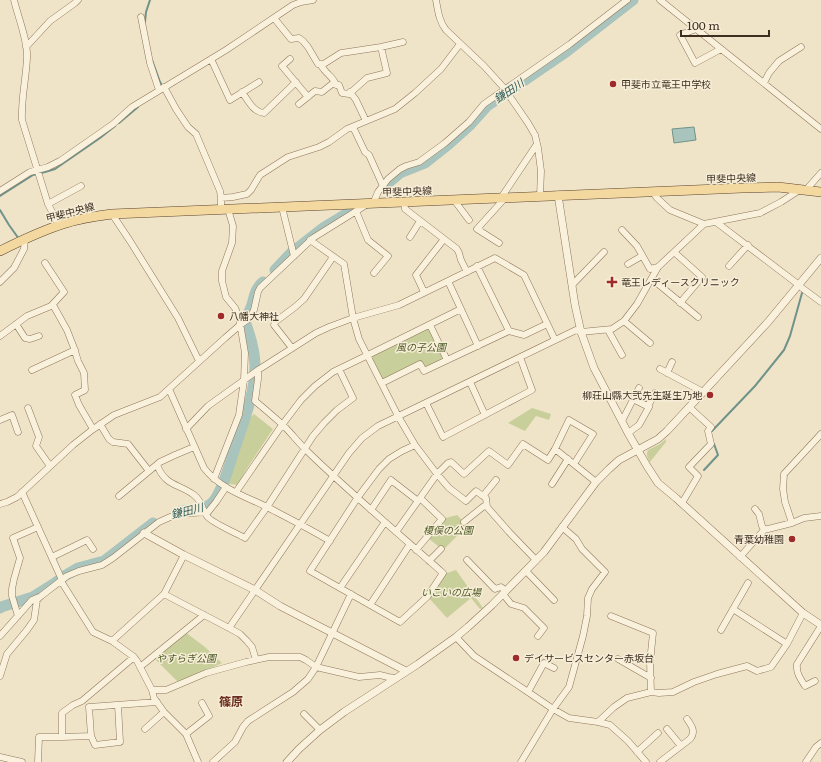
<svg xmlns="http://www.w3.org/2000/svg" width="821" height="762" font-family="Literata,'Noto Sans JP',serif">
<rect width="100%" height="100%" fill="#f0e4c8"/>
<path fill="#c9cf9b" d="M427,327L446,358L425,368L420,363L382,381L369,355Z
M532,408L551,414L549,420L536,416L525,431L508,423Z
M254,414L273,429L246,470L238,485L229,484L228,476L235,458L244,436L250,418Z
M666,439V442L650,462C647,458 646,454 648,450L660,444Z
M457,515L464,522L469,530L457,536L443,550L428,538L442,519Z
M456,570L483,608L480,609L471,598L447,618L428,597L444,574Z
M185,632L205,647L222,663L179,683L154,658Z"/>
<path fill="#a9c4bc" stroke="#6f938a" d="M694,127L696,140L674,143L672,129Z"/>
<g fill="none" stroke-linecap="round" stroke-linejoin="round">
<path stroke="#6f938a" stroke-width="2" d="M145,22L146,12L150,0
M152,60L160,82L163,87
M119,123L138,107
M0,196L33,175L45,172L55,169L100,138L115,126
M0,210L9,225L19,239
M712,431L755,386L784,350L790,336L802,293
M704,470L718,455L714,444"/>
<path stroke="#a9c4bc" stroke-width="11" d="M388,183L400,173L425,163L449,144L469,126L487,106L566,52L633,0
M275,270L291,253L323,228L343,216L354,208
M245,317C256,307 250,293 263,282
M181,511C191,510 205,510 213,502C223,490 228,469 233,454C242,426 255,396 255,366C255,351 251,338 246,324
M0,608L1,607L33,597L52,585L66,575L78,568L104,561L153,523"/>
<g stroke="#8d765c" stroke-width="7">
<path id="minor" d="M14,0C18,17 28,41 27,58C26,79 21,99 22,120L48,204L59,225
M436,0C438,11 439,21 446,30L484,66L504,88L528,123L535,135L538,148L541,171L540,196
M660,0L821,129
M141,17L150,63L159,90
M274,18L291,39L299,38L303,41L308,47L318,64L322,65L341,53L348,52L381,47L403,42
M696,29L680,35L695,63L721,49
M26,47L50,21L75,3L78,0
M211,59L230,100L259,82
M290,59L282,66L308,97
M320,64C322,67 324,70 327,73C331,77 334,79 336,85
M764,83L769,73L779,61L801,47
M164,87L176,109L188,127L196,134L220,191L221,198V210
M242,92C248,100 253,112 264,113L296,82
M350,92L356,100L366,121
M299,104L315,91L322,92L332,84L339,85L342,93L349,94L367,78L387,73L381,47
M353,127L365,152L369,155L383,186
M806,190L821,173
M0,191L30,172L48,167L60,161L113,124L132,107L226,50L293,5L301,2L313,0
M653,192L657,198L670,210L704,224
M221,198L233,197L247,194L251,190L260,175L288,157L319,147L329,142L347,129L395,109L415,93L441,69L460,44
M501,198L537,144
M454,200L469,220
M404,202L405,209L457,249L459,253L461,260L467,272
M48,204L81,186
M373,204L378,192L388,179L400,169L406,166L419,162L445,143L469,122L484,104L570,44L627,0
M282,207L294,256
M356,211L368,240L388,256L374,273
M112,214L130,241L178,318L199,361
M716,222L799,285L802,288L821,302
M622,230L637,246L650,269L658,267
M410,237L420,221
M310,240L344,264L353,318L359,339L398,416L415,445L437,474L449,488L466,501L476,491L486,498L487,507L509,532L536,560
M499,243L477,229L505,198
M674,252L702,277L680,303
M628,264L642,256
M477,266L509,331
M729,266L748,245
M652,279L698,317
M448,281L478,346
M0,282L14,268L24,249L25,239
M572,285L604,252
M424,292L416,275L444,239
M53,305L67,330L74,348L78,361L84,373L85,390L75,395L79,405L93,429
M624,321L650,343
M16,324L25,338L30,339L39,336
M430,325L447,360
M608,330L622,355
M0,336L27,316L51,306L64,292L45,263
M292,348L274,325L275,322L295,307L304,299L333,257
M660,369L703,392
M32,370L75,350
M258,370V379L255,401C265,409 274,417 283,425C291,433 298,442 306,450C350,493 397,532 443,573L427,597L400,622L310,571L358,497L379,469L389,459L402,451L415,445
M667,373L672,362
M470,382L485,415
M382,383L420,364L424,371L509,331L524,335L547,324
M169,389L204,468C220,489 247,497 269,508C290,519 310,529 330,541
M426,403L443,437L532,390L520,357
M648,406L655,393
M28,408L39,437L36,446L50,466
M0,420L12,415L18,432
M622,421L639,388
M100,424L109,439L113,442L128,444L149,471
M186,429L208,406L258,370L316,333L329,327L353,318L399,305L495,258L524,275L555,340
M628,433L639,425L649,407L633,399
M555,449L596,482
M157,465C166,487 178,483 194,495C203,502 201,509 207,516C210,522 238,534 245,538L267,507L313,436L324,423L337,410L353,398L339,369
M214,479L239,415L244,380L245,353L239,317L235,308L226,297L222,281V271L232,243L233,226L228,209
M552,484L568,459
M22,492L62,580
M236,492L282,425L301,400L315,386L333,372L368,355L461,309
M119,496L160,462L175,455L194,447
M483,496L496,480
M682,503L698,476L689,467L711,444L708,431L711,427L689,407
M0,504L7,502L17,497L73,445L92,430L114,415L160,397L171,387L225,338L240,325L250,318L254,310L258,292L260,288L313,238L366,205
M755,509L759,514L762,526L764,530
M371,510L391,480L418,501
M464,522L484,506L487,507
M792,523L785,502L783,489L784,474L821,434
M396,532L437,474L448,463L451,462L464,474L489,451L508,465L523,444L548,460L555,449L569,420L593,434L574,464
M416,550L442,519L420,498
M52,557L87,540L93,549
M740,557L764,530L792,523L804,518L821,516
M467,560L495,589L501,587L506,591
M429,561L441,549
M526,571L554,600
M61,581L93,632L112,641L134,657L137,661L152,690H166L206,673L246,662L269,657H300L306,660L316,667L359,677L380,675L388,677L395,678
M340,588L385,522
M164,594L229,628L240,634L247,641L252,647L256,660
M503,594L511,604L524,608L544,628L538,636
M370,605L410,544
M733,609L787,644
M18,616L12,596V589L14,579L20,558L13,538L38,527
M611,616L653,633L650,662L651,692
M229,628L349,453L362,438L378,426L576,330L581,332L612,329L624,321L637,304L658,267L704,224L760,213L781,202L801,189
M721,630L748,583
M0,636L32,600L39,597
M456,637L474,656L528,692L553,709L569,718L598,722L610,725L628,741L646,762
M112,641L164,594L184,555
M618,659L651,678
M140,667L204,615
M0,676L7,654L27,630L34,620L37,600L41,596L67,576L79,571L102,565L113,558L159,522L177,514L208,512L216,502L226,487
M815,681L805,686C800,678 796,673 797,664L821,626
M152,690L154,698L164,712L186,734L198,762
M528,692L544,663L554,668
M304,714L320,730
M598,722L614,707L627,698L651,692L659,693L673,692L694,682L717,674L747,666L757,671L771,667L787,644L803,613
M145,729L164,712
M667,729L681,746
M186,734L209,716L202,703
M91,736L95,745L120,742L118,705
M62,737L91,736L89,707L157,702
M637,752L658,733
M0,757L22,762
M38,762L39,737H62V713L73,705L82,701L134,657
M213,762L235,742L243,727L248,721L293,692L308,679L316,667L351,594
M521,762L553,709L569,687L583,636L587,616L588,598L592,589L605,572L582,549L576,539L562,527
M660,762L690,739C696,732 692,726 687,719
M806,762L816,747L821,743"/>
</g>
<g stroke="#8d765c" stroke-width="8">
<path id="tertiary" d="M558,195L575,305L581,332L594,368L628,433L647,466L658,483L676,498L803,613L821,625
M144,533L184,555L255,590L280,606L406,671
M287,762L299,749L320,730L344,712L418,664L456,637L468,627L492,605L544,552L596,482L609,469L619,460L658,439L667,431L768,322L821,258"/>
</g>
<g stroke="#5b4430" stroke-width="10">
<path id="primary" d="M0,251C22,240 43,230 66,223C81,218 97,216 112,214L742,188L778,187L821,192"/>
</g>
<use href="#minor" stroke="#faf1dc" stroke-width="6"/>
<use href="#tertiary" stroke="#faf1dc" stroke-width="7"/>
<use href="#primary" stroke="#f3d9a0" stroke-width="9"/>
</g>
<g fill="#9e2a2b" stroke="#f7eed8" stroke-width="1.5">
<circle cx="613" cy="84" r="4"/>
<path d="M610 276h4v4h4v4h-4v4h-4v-4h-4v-4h4z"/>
<circle cx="221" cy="316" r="4"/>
<circle cx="710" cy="395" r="4"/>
<circle cx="792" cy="539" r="4"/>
<circle cx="516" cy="658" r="4"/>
</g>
<g text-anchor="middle" stroke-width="3" stroke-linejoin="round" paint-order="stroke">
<g font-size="10" fill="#3d2e20" stroke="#f7eed8" text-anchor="start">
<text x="621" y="88">甲斐市立竜王中学校</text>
<text x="621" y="286">竜王レディースクリニック</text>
<text x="229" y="320">八幡大神社</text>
<text x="702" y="399" text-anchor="end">柳荘山縣大弐先生誕生乃地</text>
<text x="784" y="543" text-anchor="end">青葉幼稚園</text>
<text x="524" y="662">デイサービスセンター赤坂台</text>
</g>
<g font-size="10" fill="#3d2e20" stroke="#f7eed8">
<text transform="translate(731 178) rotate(-2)" y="4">甲斐中央線</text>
<text transform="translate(407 191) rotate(-2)" y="4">甲斐中央線</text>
<text transform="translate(70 212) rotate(-15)" y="4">甲斐中央線</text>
</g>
<g font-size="10" font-style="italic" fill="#4d5a26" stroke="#f7eed8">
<text x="421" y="351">風の子公園</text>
<text x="448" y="534">榎俣の公園</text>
<text x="451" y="596">いこいの広場</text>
<text x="186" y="662">やすらぎ公園</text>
</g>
<g font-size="11" font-style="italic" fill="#2f5d5a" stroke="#f7eed8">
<text transform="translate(509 91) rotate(-34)" y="4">鎌田川</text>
<text transform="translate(187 511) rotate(-14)" y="4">鎌田川</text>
</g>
<g font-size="12" font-weight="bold" fill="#6b2e1e" stroke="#f7eed8">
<text x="231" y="706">篠原</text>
</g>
</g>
<path d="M681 30v6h88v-6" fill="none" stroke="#3d2e20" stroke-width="2"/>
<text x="687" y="30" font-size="12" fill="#3d2e20" stroke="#f7eed8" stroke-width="3" paint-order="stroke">100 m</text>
</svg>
